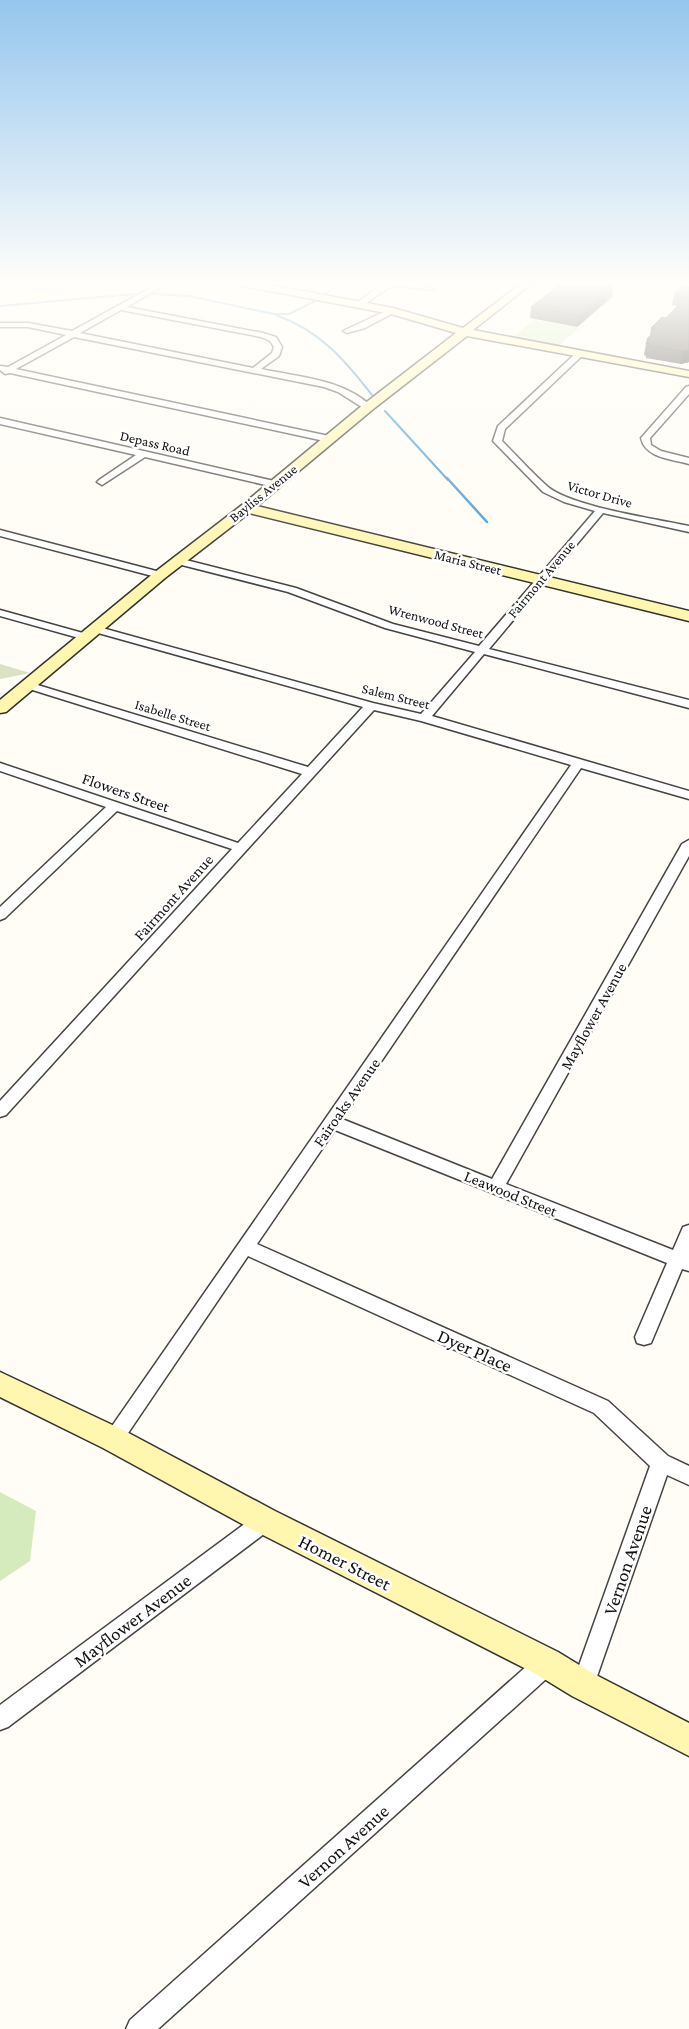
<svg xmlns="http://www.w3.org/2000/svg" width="689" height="2029" font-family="'Crimson Pro',serif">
<rect width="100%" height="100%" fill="#fffdf5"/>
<path fill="#d5ebbd" d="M534,320L579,328L558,346L512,338Z
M0,1492L36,1511L30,1561L0,1581Z"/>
<path fill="#d9e3c4" d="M0,664L30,673L0,679Z"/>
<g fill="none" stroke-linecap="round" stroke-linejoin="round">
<path stroke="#3f96cf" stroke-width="2" d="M459,282L514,285L564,284
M594,284L679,282
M154,294L189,296L274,314H289L315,301
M323,295L344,282
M0,306L134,294
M276,315C320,331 344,359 372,395
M385,411L448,480"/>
<path stroke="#3f96cf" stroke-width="2.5" d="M447,478L487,522"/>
<g stroke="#444" stroke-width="3">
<path id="street" d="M161,282H170L127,307L263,333L276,337L282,347L279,356L261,369C298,377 344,379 372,407L365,409L338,392L324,387L74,337L16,369L329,436L333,439L329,442L10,373L5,374L0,370V366L8,367L66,335L28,327H0V323H28L72,331ZM121,310L261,337L270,341L274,347L272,353L253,368L80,333Z
M404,282L434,288L430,290L403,286L389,287L362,306L355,304L384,283Z
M390,309L397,311L365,328L347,333L343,331Z
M577,352L584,354L505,429L502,441C517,456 532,473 548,487C573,507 656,519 689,526V532L603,513L489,649L689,700V708L484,654L432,716L689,791V799L581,768L342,1119L492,1179L682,844L689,840V856L506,1184L673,1250L683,1227L689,1225V1271L682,1269L651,1343L644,1345L637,1343L635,1337L667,1263L335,1130L257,1244L608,1401L668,1456L689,1466V1485L667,1475L594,1685L591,1693L583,1696L575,1693L572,1685L650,1466L594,1413L248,1256L120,1445L113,1448L106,1445L103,1439L571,765L421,721L374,710L6,1115L0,1117V1101L232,849L117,811L5,918L0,920V907L106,807L0,771V763L238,843L302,774L23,687L21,685L23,683H31L308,767L363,707L91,631L90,629L91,627L95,626L373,703L421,714L475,652L385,628L288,592L174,563L173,561L178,558L296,588L393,624L479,646L595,511L564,502L543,492L493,441L498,426Z
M689,386V394L650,438L651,445L661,451L689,458V464C672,459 645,458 641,438L686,387Z
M0,418L274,481L279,484L274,487L145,457L102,485L97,482L99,480L136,455L0,424Z
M0,530L164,573L165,575L160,578L0,536Z
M0,610L90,635L91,637L86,640L0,616Z
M265,1511L272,1514L275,1521L272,1528L8,1727L0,1730V1705L258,1514Z
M547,1652L555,1655L558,1663L555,1671L158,2029H126L130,2020L539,1655Z"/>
</g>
<g stroke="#333" stroke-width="3">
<path id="secondary" d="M233,282H255L393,308L463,328L523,282H534L473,330L689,371V377L467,336L372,410L257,506L689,611V621L249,513L165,578L6,712L0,713V700L155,572L242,505L364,404L456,333L391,314L238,285Z
M0,1372L123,1430L275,1511L558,1652L594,1674L689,1723V1756L572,1696L536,1674L255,1531L103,1448L0,1397Z"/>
</g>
<use href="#street" fill="#fff" fill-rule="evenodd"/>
<use href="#secondary" fill="#fff6b0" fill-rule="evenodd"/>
</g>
<path fill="#4d4742" d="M613,286L612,297L577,327L530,318L531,307Z
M689,287V362L681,364L646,358V356L644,355L646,343L647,339L650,336L651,328L666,318L678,306L672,305L674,294Z"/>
<path fill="#3f3936" d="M613,286L612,297L577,327L578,316Z
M689,350V362L681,364L683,351Z"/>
<path fill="#5a524d" stroke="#3f3936" d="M563,282H588L613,286L578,316L531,307Z
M683,286L689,287V294L687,297L674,294Z
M689,294V350L683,351L648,345L650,343H646L649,339H647L656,329L651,328L662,317L666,318Z"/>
<linearGradient id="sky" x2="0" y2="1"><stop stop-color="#95c6ee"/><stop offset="0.5" stop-color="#fffefa"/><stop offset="1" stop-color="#fffefa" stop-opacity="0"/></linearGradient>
<rect width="689" height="566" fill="url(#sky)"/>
<g text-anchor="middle" stroke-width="5" stroke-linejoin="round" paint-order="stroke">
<g font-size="14" fill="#111" stroke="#fff">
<text transform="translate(155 443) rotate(13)" y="5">Depass Road</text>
<text transform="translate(263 493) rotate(-39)" y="5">Bayliss Avenue</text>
<text transform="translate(600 494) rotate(16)" y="5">Victor Drive</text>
<text transform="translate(468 562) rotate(14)" y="5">Maria Street</text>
<text transform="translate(541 579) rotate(-50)" y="5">Fairmont Avenue</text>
<text transform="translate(436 621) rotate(15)" y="5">Wrenwood Street</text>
<text transform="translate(396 696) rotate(14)" y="5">Salem Street</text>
<text transform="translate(173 715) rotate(17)" y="5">Isabelle Street</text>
</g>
<g font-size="16" fill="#111" stroke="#fff">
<text transform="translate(126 792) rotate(19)" y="6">Flowers Street</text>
<text transform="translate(173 897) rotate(-48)" y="6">Fairmont Avenue</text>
<text transform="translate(593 1016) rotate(-61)" y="6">Mayflower Avenue</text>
<text transform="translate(346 1102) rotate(-55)" y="6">Fairoaks Avenue</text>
<text transform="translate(511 1193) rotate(22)" y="6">Leawood Street</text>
</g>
<g font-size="19" fill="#111" stroke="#fff">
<text transform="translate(475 1350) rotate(24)" y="7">Dyer Place</text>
<text transform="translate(627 1560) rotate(-71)" y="7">Vernon Avenue</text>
<text transform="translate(345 1562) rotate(27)" y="7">Homer Street</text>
<text transform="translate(132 1620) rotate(-37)" y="7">Mayflower Avenue</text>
<text transform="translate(343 1846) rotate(-42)" y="7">Vernon Avenue</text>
</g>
</g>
</svg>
